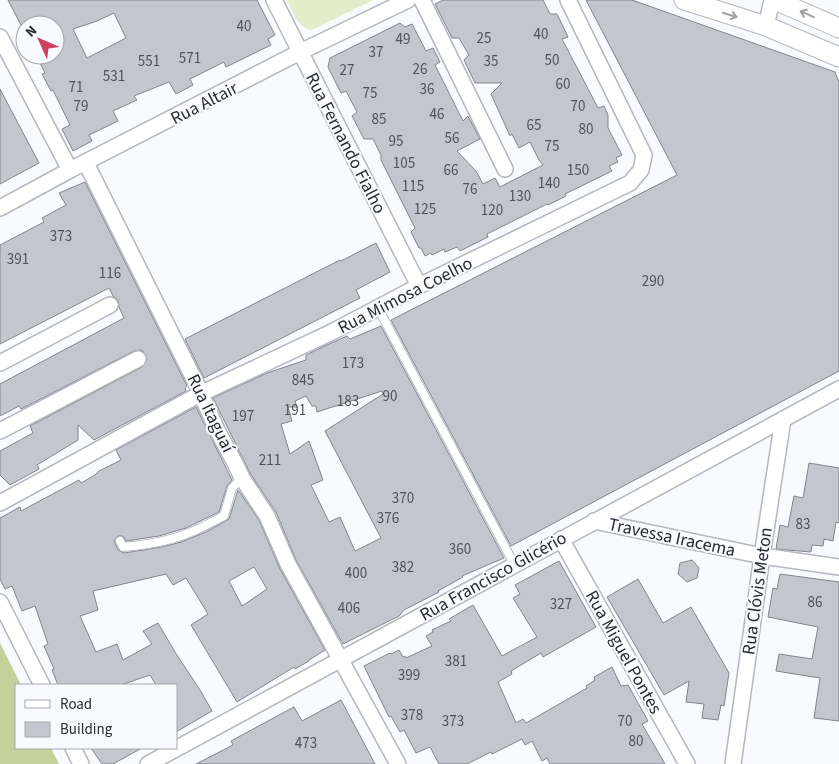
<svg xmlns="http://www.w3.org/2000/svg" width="839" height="764" font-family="'Source Sans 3',sans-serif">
<rect width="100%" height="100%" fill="#f8faff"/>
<path fill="#e5ecca" d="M287,0H373L312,30C297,28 293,12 287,0Z"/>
<path fill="#c6d09b" d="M0,643L21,685H16V748H51L59,764H0Z"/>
<path fill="#c3c6cf" stroke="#82848c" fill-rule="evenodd" d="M8,0H257L275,35L268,39L271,45L226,67L224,62L190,79L193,85L176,94L169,82L134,96L137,100L113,111L118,121L89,135L92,141L73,151L62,129L70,125L53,90L51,91L42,74L45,73L36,55H55V25H21ZM114,13L126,38L87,58L73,29L97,21Z
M443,0H543L550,14H557L568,37L562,39L598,108L604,106L608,115V128L622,155L616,158L618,162L609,166L612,171L565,194L566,196L548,205L547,204L487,234L488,237L460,251L457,247L445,252L444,249L432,255L431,253L425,256L421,248H419L411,232L415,228L381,160V155L373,139H364L352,116L357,112L346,91L341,93L328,67L330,58L400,23L405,27L412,24L426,51L433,48L440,62L435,65L463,121L468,116L480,139L457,151L476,171L483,184L495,178L500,187L543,165L539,160L530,142L519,148L512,134L510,136L491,94L502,83H475L464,60L469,55L459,38H452L435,4Z
M586,0H632L835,72L839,82V371L511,546L391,320L677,175Z
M0,89L39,163L0,184Z
M85,182L187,386L185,388L186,391L94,440L78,425V440L37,465L39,469L10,485L0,475V451L33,433L30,426L142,367L147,360L143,351L139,350L134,351L21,409L19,406L0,416V384L124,318L119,307L118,300L113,296L109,288L0,344V245L44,222L42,218L66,205L59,193Z
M376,243L390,272L356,290L360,298L204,378L185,339L340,260L341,261Z
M381,326L504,558L462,576L463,577L438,591L439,592L404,610L399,616L343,644L296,560L276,512L250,473L213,398L267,373L306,360V355L327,345L347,336L350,339ZM382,391L383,394L325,431L381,538L355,551L340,517L329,522L311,485L323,480L309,441L290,454L281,424L292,421L288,407H297L295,401L306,396L312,406H316L317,412Z
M196,407L232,480L227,486L219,512L186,528L159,536L126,541L123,536H118L114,541L118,550L124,553L162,547L181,542L206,532L229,519L238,490L259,520L280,569L325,650L309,660V661L295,669L294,667L237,702L191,625L208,614L186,578L173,585L166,574L93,591L98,610L80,616L96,652L117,644L123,660L152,644L143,631L158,623L175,652L200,690L212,711L176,732V685H156L150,675L121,685H58L52,670L54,669L44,646L48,644L35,606L22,611L12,586L5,589L0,579V518L20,507L21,511L79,480L81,483L95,475L99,471L121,460L116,450ZM254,567L267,589L242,606L229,581Z
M809,463L839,468V523L836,522L833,541L824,539L823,546L812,545L811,552L776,549L780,525L788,527L794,496L803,498Z
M692,560L699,568L697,578L687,582L678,574L680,563Z
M559,561L596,627L543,657L541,653L511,671L512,674L498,682L516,723L523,719L526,723L587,688L586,686L595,680L594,677L612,667L621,686L628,685L648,721L642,724L665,764H550L547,758L542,761L532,741L525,745L522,739L492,754L491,752L467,764H439L430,747L416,753L404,730L400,732L391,716L389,717L364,666L390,653L391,654L399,650L403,657L405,656L406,658L432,646L426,636L433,632L432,630L451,621L449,619L473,605L502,656L537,637L513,598L520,594L515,585Z
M780,574L839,582V721L814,718L820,678L776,671L779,654L812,659L818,627L768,617L773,588L777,589Z
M638,579L663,623L691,607L729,673L724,706L721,705L718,720L702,718L704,704L686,702L689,681L664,695L607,597Z
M341,700L375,764H196L233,745L231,741L294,707L302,721Z
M91,748H142L113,764H102Z"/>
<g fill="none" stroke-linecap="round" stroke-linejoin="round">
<g stroke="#b4b7bf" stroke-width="10">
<path id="service" d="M378,308L514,564
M120,541L123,547C148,545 174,540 196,530C206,526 215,520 224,516L232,488L242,478"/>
</g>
<g stroke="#b4b7bf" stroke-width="18">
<path id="minor" d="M274,0L419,286
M422,0L505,169
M766,26L772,0
M0,37L70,170
M86,163L197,385L217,430L235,463L242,478L267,516L288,564L398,764
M0,208L70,170L300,52L408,0
M0,363L110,305
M0,431L138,359
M0,503L200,394L332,332L419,286L630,183L641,170L644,155L568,0
M594,521L762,556L839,567
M561,539L687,764
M0,602L42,685
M73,748L81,764
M148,764C379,640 608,513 839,389
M733,764L762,556L783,419"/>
</g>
<g stroke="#b4b7bf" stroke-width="21">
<path id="tertiary" d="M684,0L766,26L839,57
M775,0L839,28"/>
</g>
<use href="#service" stroke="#fff" stroke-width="8"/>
<use href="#minor" stroke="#fff" stroke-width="15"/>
<use href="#tertiary" stroke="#fff" stroke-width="19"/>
</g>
<defs><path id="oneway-shaft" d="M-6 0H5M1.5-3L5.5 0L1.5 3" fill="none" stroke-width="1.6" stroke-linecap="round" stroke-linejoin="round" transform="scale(1.25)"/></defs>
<g stroke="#9fa0a1">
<use href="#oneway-shaft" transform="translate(807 14) rotate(-156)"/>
<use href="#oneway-shaft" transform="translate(730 15) rotate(18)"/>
</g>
<g text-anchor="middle" stroke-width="4" stroke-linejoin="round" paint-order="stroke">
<g font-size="15" fill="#505256">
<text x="244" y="31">40</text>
<text x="541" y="39">40</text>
<text x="484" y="43">25</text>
<text x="403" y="44">49</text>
<text x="376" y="57">37</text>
<text x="190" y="63">571</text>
<text x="552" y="65">50</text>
<text x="149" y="66">551</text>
<text x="491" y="66">35</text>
<text x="420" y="74">26</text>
<text x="347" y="75">27</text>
<text x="114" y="81">531</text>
<text x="563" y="89">60</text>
<text x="76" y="92">71</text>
<text x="427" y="94">36</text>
<text x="370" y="98">75</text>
<text x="81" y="111">79</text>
<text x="578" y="111">70</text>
<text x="437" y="119">46</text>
<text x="379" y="124">85</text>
<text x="534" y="130">65</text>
<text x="586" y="134">80</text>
<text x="452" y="143">56</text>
<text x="396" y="146">95</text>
<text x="552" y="151">75</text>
<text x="404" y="168">105</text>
<text x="451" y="175">66</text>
<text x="578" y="175">150</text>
<text x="549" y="188">140</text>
<text x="413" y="191">115</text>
<text x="470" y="194">76</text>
<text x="520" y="201">130</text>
<text x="425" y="214">125</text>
<text x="492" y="215">120</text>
<text x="61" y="241">373</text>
<text x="18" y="264">391</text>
<text x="110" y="278">116</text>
<text x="653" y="286">290</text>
<text x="353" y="368">173</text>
<text x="303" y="385">845</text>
<text x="390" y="401">90</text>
<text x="348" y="406">183</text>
<text x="295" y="415">191</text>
<text x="243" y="421">197</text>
<text x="270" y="465">211</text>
<text x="403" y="503">370</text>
<text x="388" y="523">376</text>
<text x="803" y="529">83</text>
<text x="460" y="554">360</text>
<text x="403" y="572">382</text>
<text x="356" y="578">400</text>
<text x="815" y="607">86</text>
<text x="561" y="609">327</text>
<text x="349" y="613">406</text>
<text x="456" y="666">381</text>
<text x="409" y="680">399</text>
<text x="412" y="720">378</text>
<text x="453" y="726">373</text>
<text x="625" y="726">70</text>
<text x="636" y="746">80</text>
<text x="306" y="748">473</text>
</g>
<g font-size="18" fill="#2a2b2e" stroke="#f8faff">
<text transform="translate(204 103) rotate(-27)" y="6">Rua Altair</text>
<text transform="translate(346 143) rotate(63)" y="6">Rua Fernando Fialho</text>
<text transform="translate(405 295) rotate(-27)" y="6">Rua Mimosa Coelho</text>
<text transform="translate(211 413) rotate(64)" y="6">Rua Itaguaí</text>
<text transform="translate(672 537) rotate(12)" y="6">Travessa Iracema</text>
<text transform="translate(493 576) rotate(-29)" y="6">Rua Francisco Glicério</text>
<text transform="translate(757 591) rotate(-82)" y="6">Rua Clóvis Meton</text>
<text transform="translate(624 652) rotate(61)" y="6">Rua Miguel Pontes</text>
</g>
</g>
<rect x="15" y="684" width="162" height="65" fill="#f8faff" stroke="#a6a7ab"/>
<rect x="25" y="700" width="25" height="8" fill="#ffffff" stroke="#a6a7ab"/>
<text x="60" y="709" font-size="15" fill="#2a2b2e">Road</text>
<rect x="25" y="722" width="25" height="15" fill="#c3c6cf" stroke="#a6a7ab"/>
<text x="60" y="734" font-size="15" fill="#2a2b2e">Building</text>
<g transform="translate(40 40) rotate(315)"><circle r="24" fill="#f8faff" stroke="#a6a7ab"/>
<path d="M0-4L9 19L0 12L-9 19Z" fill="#cf3f5f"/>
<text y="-8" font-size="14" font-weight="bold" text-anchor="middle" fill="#2a2b2e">N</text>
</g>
</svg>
